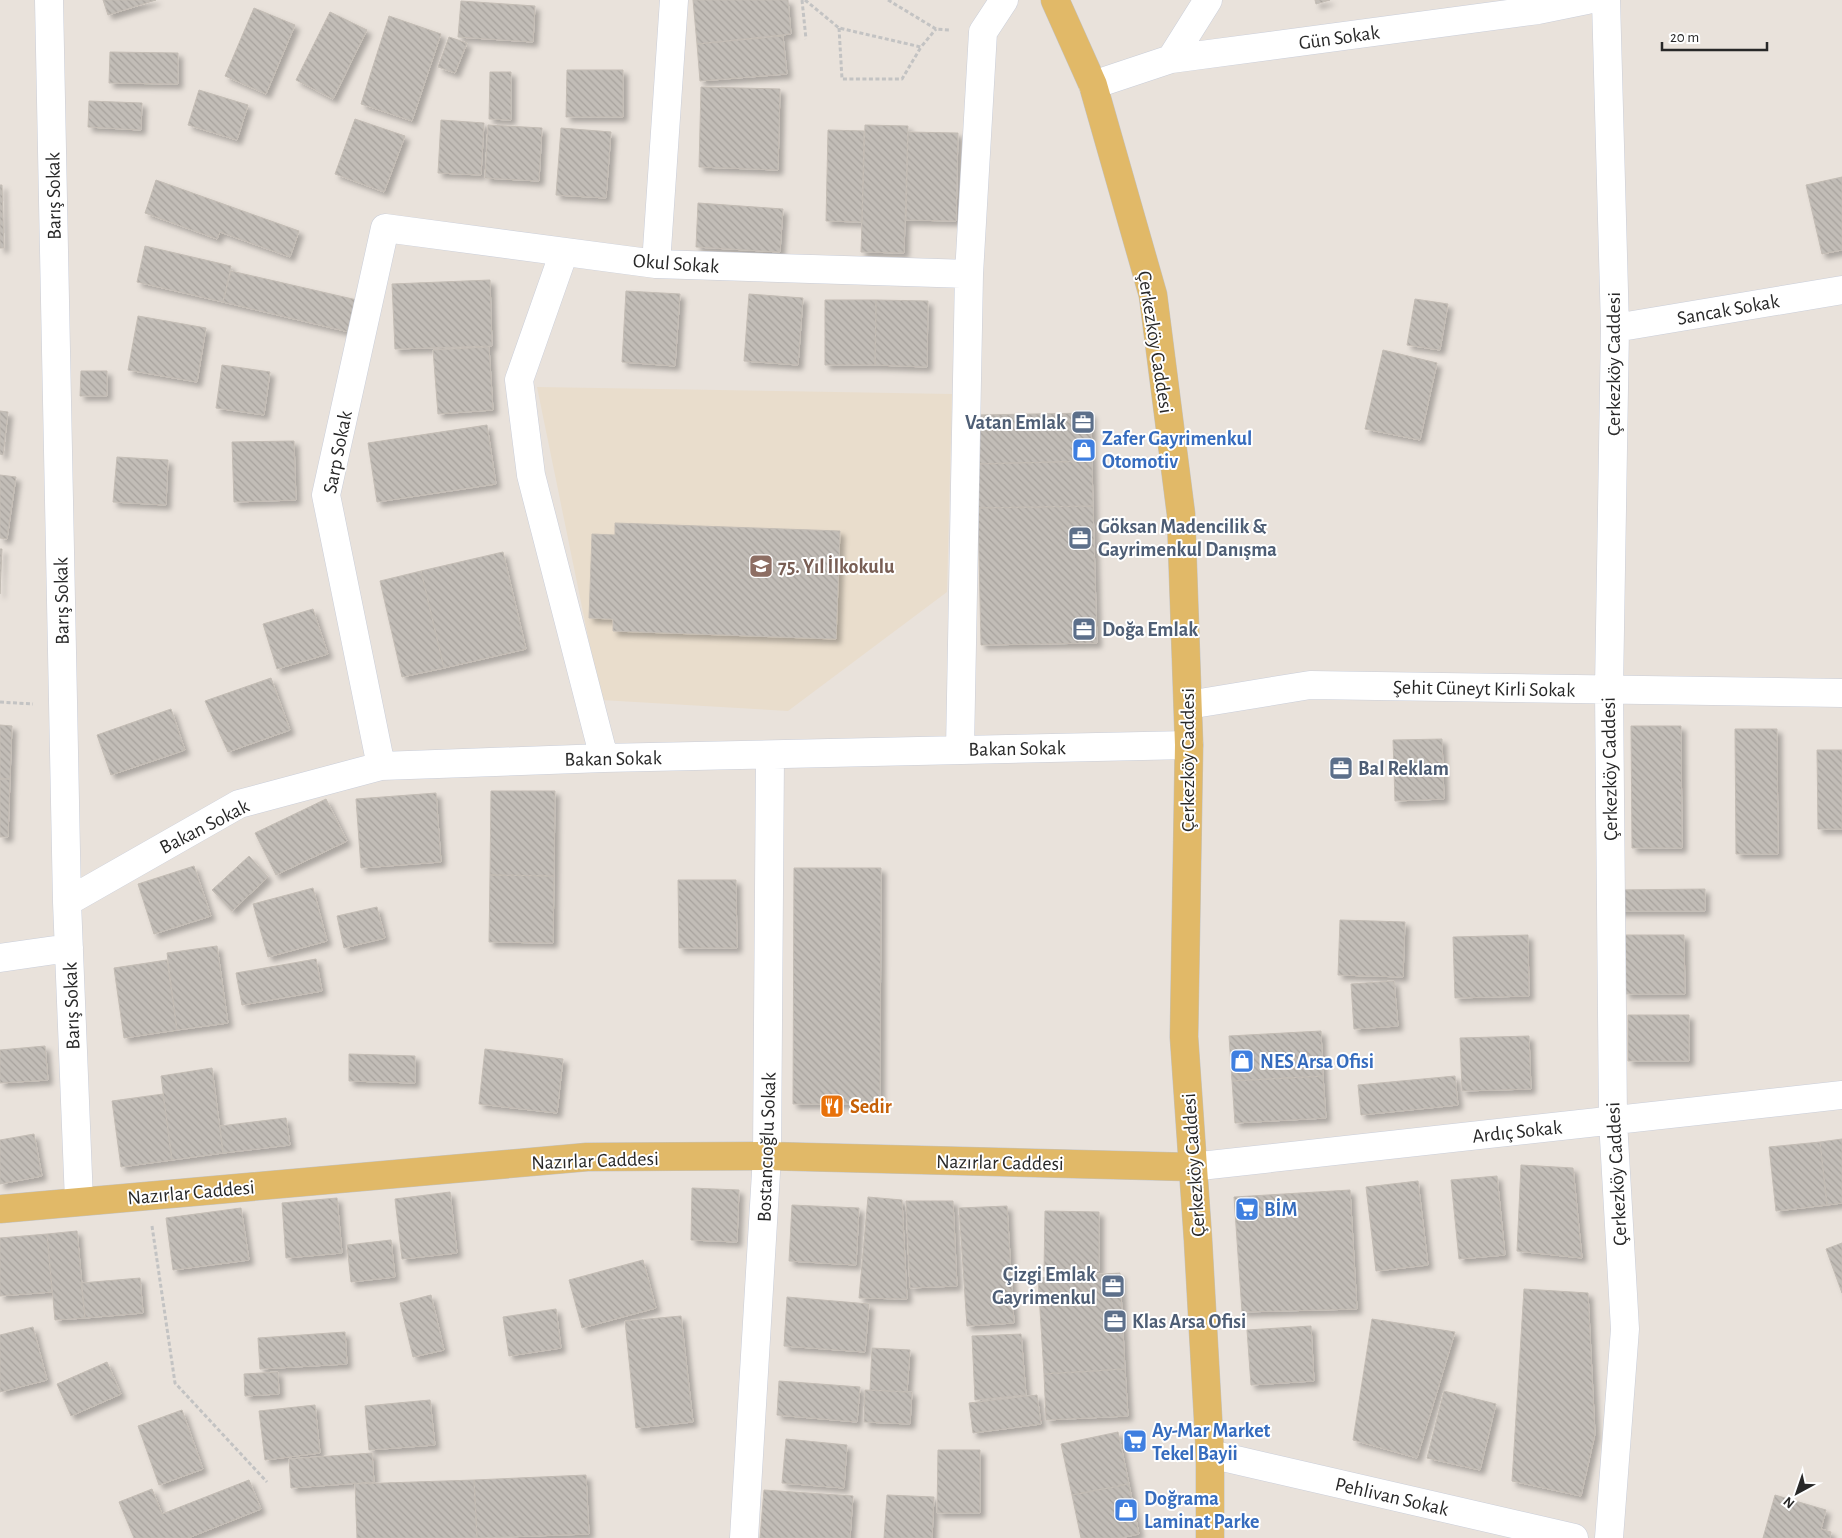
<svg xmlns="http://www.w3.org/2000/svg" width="1842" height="1538" font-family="'Alegreya Sans',sans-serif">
<defs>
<pattern id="building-back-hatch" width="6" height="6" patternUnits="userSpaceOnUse" patternTransform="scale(1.25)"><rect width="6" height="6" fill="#c2bdb7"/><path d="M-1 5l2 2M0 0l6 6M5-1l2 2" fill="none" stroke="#a7a29d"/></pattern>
<filter id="shadow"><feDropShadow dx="4.5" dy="4.5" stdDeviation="2.5" flood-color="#0004"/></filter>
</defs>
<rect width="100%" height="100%" fill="#e9e2db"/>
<path fill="#e9ddcc" d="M537,387L952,394L947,592L788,711L601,700Z"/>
<path fill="url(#building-back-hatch)" stroke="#c4bdb5" filter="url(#shadow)" d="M103,0H156L108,15Z
M693,0H788L791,34L697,44Z
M1315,0H1330L1316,4Z
M461,1L535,6L533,42L458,37Z
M254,8L295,25L266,94L225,76Z
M330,12L367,30L333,99L296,80Z
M389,16L441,34L412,121L361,104Z
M783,36L787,74L700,81L697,44Z
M449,37L467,43L455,73L438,67Z
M110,52L178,53V84L109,83Z
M567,70H623V117H566Z
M490,72H511V120L489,119Z
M701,87L780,89L778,170L699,167Z
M199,90L248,105L237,140L188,125Z
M89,101L142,103L141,130L88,127Z
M355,119L405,136L384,192L335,174Z
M441,120L484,123L481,175L438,173Z
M488,125L542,128L539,181L485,178Z
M865,125L908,126L904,253L861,252Z
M561,128L611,132L606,198L556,195Z
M828,130L864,131L862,222L826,221Z
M908,132L958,133L956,221L906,220Z
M1842,177V250L1822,254L1806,185Z
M156,180L299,231L290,257L220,232L217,239L145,213Z
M0,185H2L4,248H0Z
M698,203L783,209L780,252L696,247Z
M145,246L231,266L223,302L137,282Z
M231,271L357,300L349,332L223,302Z
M490,280L492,346L395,349L392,284Z
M626,291L680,294L675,366L622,362Z
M749,294L803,298L798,365L744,361Z
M1415,299L1448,304L1440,350L1407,345Z
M825,300H876L875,365H825Z
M876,300L928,301L927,367L875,365Z
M138,316L206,328L197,382L128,370Z
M489,347L493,410L438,414L433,350Z
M1383,350L1437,363L1420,440L1365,429Z
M222,365L270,372L264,415L216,408Z
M81,371H107V396H80Z
M0,411L8,412L3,455L0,454Z
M1091,413L1092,461L977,464L976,415Z
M487,425L496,484L377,502L368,443Z
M294,441L296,500L234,502L232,442Z
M117,457L168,460L166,505L113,502Z
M1092,461L1093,506L978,508L977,464Z
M0,475L16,477L7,539L0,538Z
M1093,506L1097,643L981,645L978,508Z
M615,523L840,531L836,639L613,631V619L589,618L592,534L615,535Z
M0,549H2L0,594Z
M503,552L526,649L444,668L421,571Z
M421,571L444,668L402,677L380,581Z
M313,609L328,654L277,669L263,624Z
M271,678L290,730L228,752L205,701Z
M171,709L185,750L111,775L97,735Z
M0,725L12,726L10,779H0Z
M1631,726H1681L1682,848H1632Z
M1735,729H1777L1778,854H1736Z
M1442,739L1444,799L1395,801L1393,740Z
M1817,750H1842V829H1818Z
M0,779H10L8,837H0Z
M491,791H555L554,876L490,875Z
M436,793L441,862L361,868L356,799Z
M326,799L347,841L276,875L255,833Z
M249,856L268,877L232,911L212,890Z
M194,866L211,916L154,934L138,884Z
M794,868H881L880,1104H793Z
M490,875L554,876L553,943L489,942Z
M678,880H736L737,948H679Z
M313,888L327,941L268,957L253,904Z
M1705,889V911H1615V890Z
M377,907L385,938L344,948L337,916Z
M1340,920L1405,922L1403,977L1338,975Z
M1528,935L1529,996L1455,998L1453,937Z
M1625,935H1684L1685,994H1625Z
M217,946L228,1023L177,1030L167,953Z
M316,959L322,991L242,1005L236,973Z
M167,960L177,1030L124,1038L114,968Z
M1394,981L1398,1026L1354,1029L1351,984Z
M1628,1015H1689V1061H1628Z
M1321,1031L1323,1076L1232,1081L1229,1036Z
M1529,1036L1531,1089L1462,1091L1460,1038Z
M45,1046L48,1080L0,1083V1050Z
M485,1049L563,1059L557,1113L479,1104Z
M349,1054L415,1056V1083L349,1081Z
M212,1068L223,1153L172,1160L161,1076Z
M1323,1076L1326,1118L1235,1123L1232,1081Z
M1455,1076L1458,1105L1361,1115L1358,1085Z
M163,1094L172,1160L121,1167L112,1101Z
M286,1118L290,1145L223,1153L220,1126Z
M34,1134L42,1176L0,1184V1140Z
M1842,1139V1203L1827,1205L1820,1142Z
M1820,1142L1827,1205L1776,1211L1769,1147Z
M1521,1165L1573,1168L1582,1258L1517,1251Z
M1497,1176L1505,1255L1459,1259L1451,1180Z
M1418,1181L1428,1265L1376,1271L1366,1187Z
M692,1188L739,1190L737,1242L691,1240Z
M1350,1190L1357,1309L1242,1312L1234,1197Z
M450,1192L457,1253L402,1259L395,1199Z
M868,1197L902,1200L907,1299L859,1298Z
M337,1198L342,1253L286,1258L282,1203Z
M906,1201H953L957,1286L910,1288Z
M792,1205L859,1208L856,1265L789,1261Z
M1007,1206L1014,1323L967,1326L959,1208Z
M241,1208L249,1260L173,1270L166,1218Z
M1045,1211L1099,1212V1271H1044Z
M77,1231L85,1318L55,1320L47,1234Z
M47,1234L52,1292L0,1296V1238Z
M391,1240L395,1277L351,1282L347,1245Z
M1842,1243V1293L1826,1249Z
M643,1260L656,1308L582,1328L569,1280Z
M1120,1273L1125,1369L1044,1374L1038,1278Z
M140,1278L143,1313L85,1318L81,1283Z
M1524,1289L1588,1293L1595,1434L1581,1496L1512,1481Z
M431,1295L444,1350L413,1357L400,1303Z
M787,1297L869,1304L865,1352L784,1346Z
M556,1309L561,1348L509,1356L503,1317Z
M681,1316L693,1422L636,1428L625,1321Z
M1372,1319L1455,1332L1417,1458L1353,1440Z
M1311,1326L1314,1381L1251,1385L1247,1330Z
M33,1327L47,1380L0,1392V1335Z
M345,1332L347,1364L260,1369L258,1338Z
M1021,1334L1026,1395L975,1400L972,1336Z
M872,1348L910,1350L907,1392L870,1390Z
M107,1362L121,1394L71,1416L57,1384Z
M1125,1369L1128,1416L1046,1420L1044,1374Z
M278,1372L279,1394L245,1396L244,1374Z
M779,1381L860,1387L857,1422L777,1415Z
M865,1390L912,1392L910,1424L864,1422Z
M1444,1391L1496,1404L1480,1470L1427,1458Z
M1037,1395L1041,1424L973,1433L969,1403Z
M430,1400L435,1445L369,1450L365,1406Z
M315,1405L320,1453L265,1460L259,1411Z
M182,1410L203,1469L159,1485L138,1426Z
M1118,1432L1129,1484L1072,1495L1061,1444Z
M786,1439L847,1445L844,1488L782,1483Z
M938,1450H980V1513H937Z
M372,1453L374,1482L291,1488L289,1459Z
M586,1475L589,1534L477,1538L474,1480Z
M249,1480L261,1509L188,1538H134L119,1502L152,1489L162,1514Z
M474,1480L477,1538H357L355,1484Z
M1129,1484L1139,1534L1120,1538H1081L1072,1495Z
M764,1490L853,1496L850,1538H760Z
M887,1495L934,1497L932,1538H884Z
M1775,1495L1826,1510L1821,1529L1831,1532L1830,1538H1763Z"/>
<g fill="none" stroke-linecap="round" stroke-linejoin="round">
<g stroke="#caced9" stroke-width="29">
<path id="minor" d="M49,0L67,902L79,1201
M1606,0L1615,328L1609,689L1613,1121L1625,1329L1609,1538
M1171,59L1208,0
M1093,85L1171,59L1538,10L1587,0
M564,252L519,380L531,475L604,758
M656,264L674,0
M1615,328L1842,290
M1188,705L1310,685L1842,693
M960,749L969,274L983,32L1004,0
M381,766L326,495L385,228L656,264L969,274
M67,902L239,804L381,766L604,758L1189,745
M0,958L69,948
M1191,1167L1842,1095
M1210,1454L1574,1538
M744,1538L767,1156L770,756"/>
</g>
<g stroke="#c3c3c3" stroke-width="29">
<path id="major" d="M1055,0L1093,85L1153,295L1181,514L1189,745L1184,1037L1198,1240L1210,1454V1538
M0,1209L587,1157L767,1156L1191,1167"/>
</g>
<path stroke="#c3c3c3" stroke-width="3" stroke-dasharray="4 2.5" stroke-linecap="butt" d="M802,0L806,39
M805,0L839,28L921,47L936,29
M888,0L936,29L950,30
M839,28L842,79H902L921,47
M0,702L33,704
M152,1226L175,1383L267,1482"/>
<use href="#minor" stroke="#fff" stroke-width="28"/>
<use href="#major" stroke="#e1b968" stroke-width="28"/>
</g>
<defs>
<g id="office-square" transform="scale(1.25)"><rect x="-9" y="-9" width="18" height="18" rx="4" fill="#5c6f8a" stroke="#fff"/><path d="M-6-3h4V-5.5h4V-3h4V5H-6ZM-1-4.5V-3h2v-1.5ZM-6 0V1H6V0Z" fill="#fff"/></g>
<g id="shop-square" transform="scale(1.25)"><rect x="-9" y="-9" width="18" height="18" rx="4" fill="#3f7fe0" stroke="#fff"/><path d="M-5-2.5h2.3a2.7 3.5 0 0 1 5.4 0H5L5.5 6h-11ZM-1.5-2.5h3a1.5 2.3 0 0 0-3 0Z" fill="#fff"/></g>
<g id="school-square" transform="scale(1.25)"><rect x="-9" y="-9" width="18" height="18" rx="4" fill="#8d6e63" stroke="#fff"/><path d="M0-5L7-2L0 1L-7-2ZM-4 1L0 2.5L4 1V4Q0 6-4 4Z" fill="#fff"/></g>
<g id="restaurant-square" transform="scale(1.25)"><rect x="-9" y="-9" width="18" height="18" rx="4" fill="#e8710a" stroke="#fff"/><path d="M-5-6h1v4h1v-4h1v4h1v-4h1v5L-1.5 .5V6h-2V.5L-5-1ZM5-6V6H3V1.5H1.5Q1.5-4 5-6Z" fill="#fff"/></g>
<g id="supermarket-square" transform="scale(1.25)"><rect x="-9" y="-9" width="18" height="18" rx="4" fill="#3f7fe0" stroke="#fff"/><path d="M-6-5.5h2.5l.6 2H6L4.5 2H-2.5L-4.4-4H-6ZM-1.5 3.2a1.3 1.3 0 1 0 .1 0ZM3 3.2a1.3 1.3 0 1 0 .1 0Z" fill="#fff"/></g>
</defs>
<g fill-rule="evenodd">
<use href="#office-square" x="1083" y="422"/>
<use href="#shop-square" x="1084" y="450"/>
<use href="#office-square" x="1080" y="538"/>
<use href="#school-square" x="761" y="566"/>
<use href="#office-square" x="1084" y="629"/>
<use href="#office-square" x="1341" y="768"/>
<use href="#shop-square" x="1242" y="1061"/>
<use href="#restaurant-square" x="832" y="1106"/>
<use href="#supermarket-square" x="1247" y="1209"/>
<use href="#office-square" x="1113" y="1286"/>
<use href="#office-square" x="1115" y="1321"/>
<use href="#supermarket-square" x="1135" y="1441"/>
<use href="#shop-square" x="1126" y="1510"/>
</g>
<g text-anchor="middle" stroke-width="4" stroke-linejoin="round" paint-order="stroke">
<g font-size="20" fill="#282828" stroke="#fff">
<text transform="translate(1339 37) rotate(-8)" y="7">Gün Sokak</text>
<text transform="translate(53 196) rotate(-91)" y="7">Barış Sokak</text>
<text transform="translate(676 263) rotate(4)" y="7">Okul Sokak</text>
<text transform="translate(1728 309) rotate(-10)" y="7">Sancak Sokak</text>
<text transform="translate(1156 342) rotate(81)" y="7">Çerkezköy Caddesi</text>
<text transform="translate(1613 364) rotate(-90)" y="7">Çerkezköy Caddesi</text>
<text transform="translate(337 452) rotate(-79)" y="7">Sarp Sokak</text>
<text transform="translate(61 601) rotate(-91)" y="7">Barış Sokak</text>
<text transform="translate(1484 688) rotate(1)" y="7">Şehit Cüneyt Kirli Sokak</text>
<text transform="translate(1017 748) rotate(-1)" y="7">Bakan Sokak</text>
<text transform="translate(613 758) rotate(-1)" y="7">Bakan Sokak</text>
<text transform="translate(1187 760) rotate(-90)" y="7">Çerkezköy Caddesi</text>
<text transform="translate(1609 769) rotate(-91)" y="7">Çerkezköy Caddesi</text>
<text transform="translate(204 826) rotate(-27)" y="7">Bakan Sokak</text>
<text transform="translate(71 1006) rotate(-92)" y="7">Barış Sokak</text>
<text transform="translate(1517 1131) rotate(-6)" y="7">Ardıç Sokak</text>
<text transform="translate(766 1147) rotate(-88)" y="7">Bostancıoğlu Sokak</text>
<text transform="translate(595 1160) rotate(-2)" y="7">Nazırlar Caddesi</text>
<text transform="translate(1000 1162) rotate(1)" y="7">Nazırlar Caddesi</text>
<text transform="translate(1193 1165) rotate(-94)" y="7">Çerkezköy Caddesi</text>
<text transform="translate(1616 1174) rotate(-93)" y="7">Çerkezköy Caddesi</text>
<text transform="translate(191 1192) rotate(-5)" y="7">Nazırlar Caddesi</text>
<text transform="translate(1392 1496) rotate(13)" y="7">Pehlivan Sokak</text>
</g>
<g font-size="20" font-weight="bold" fill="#4e5e75" stroke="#fff" text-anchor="start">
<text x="1066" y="429" text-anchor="end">Vatan Emlak</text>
<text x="1098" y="533">Göksan Madencilik &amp;<tspan x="1098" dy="23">Gayrimenkul Danışma</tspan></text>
<text x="1102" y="636">Doğa Emlak</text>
<text x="1358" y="775">Bal Reklam</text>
<text x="1096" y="1281" text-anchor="end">Çizgi Emlak<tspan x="1096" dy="23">Gayrimenkul</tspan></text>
<text x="1132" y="1328">Klas Arsa Ofisi</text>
</g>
<g font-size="20" font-weight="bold" fill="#366cbe" stroke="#fff" text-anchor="start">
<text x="1102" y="445">Zafer Gayrimenkul<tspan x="1102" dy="23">Otomotiv</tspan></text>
<text x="1260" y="1068">NES Arsa Ofisi</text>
<text x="1264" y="1216">BİM</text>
<text x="1152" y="1437">Ay-Mar Market<tspan x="1152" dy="23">Tekel Bayii</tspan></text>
<text x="1144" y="1505">Doğrama<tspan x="1144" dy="23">Laminat Parke</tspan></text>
</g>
<g font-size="20" font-weight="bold" fill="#785e54" stroke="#fff" text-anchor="start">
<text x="778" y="573">75. Yıl İlkokulu</text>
</g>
<g font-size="20" font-weight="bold" fill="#c56008" stroke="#fff" text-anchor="start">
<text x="850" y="1113">Sedir</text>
</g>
</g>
<g transform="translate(1797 1493) rotate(220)" stroke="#ffffff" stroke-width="4" paint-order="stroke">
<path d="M0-4L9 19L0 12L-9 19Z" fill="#282828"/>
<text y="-8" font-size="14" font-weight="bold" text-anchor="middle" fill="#282828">N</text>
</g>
<path d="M1662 42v8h105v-8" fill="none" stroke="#282828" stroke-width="2.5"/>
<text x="1670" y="42" font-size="15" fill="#282828" stroke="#ffffff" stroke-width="4" paint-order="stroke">20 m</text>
</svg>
